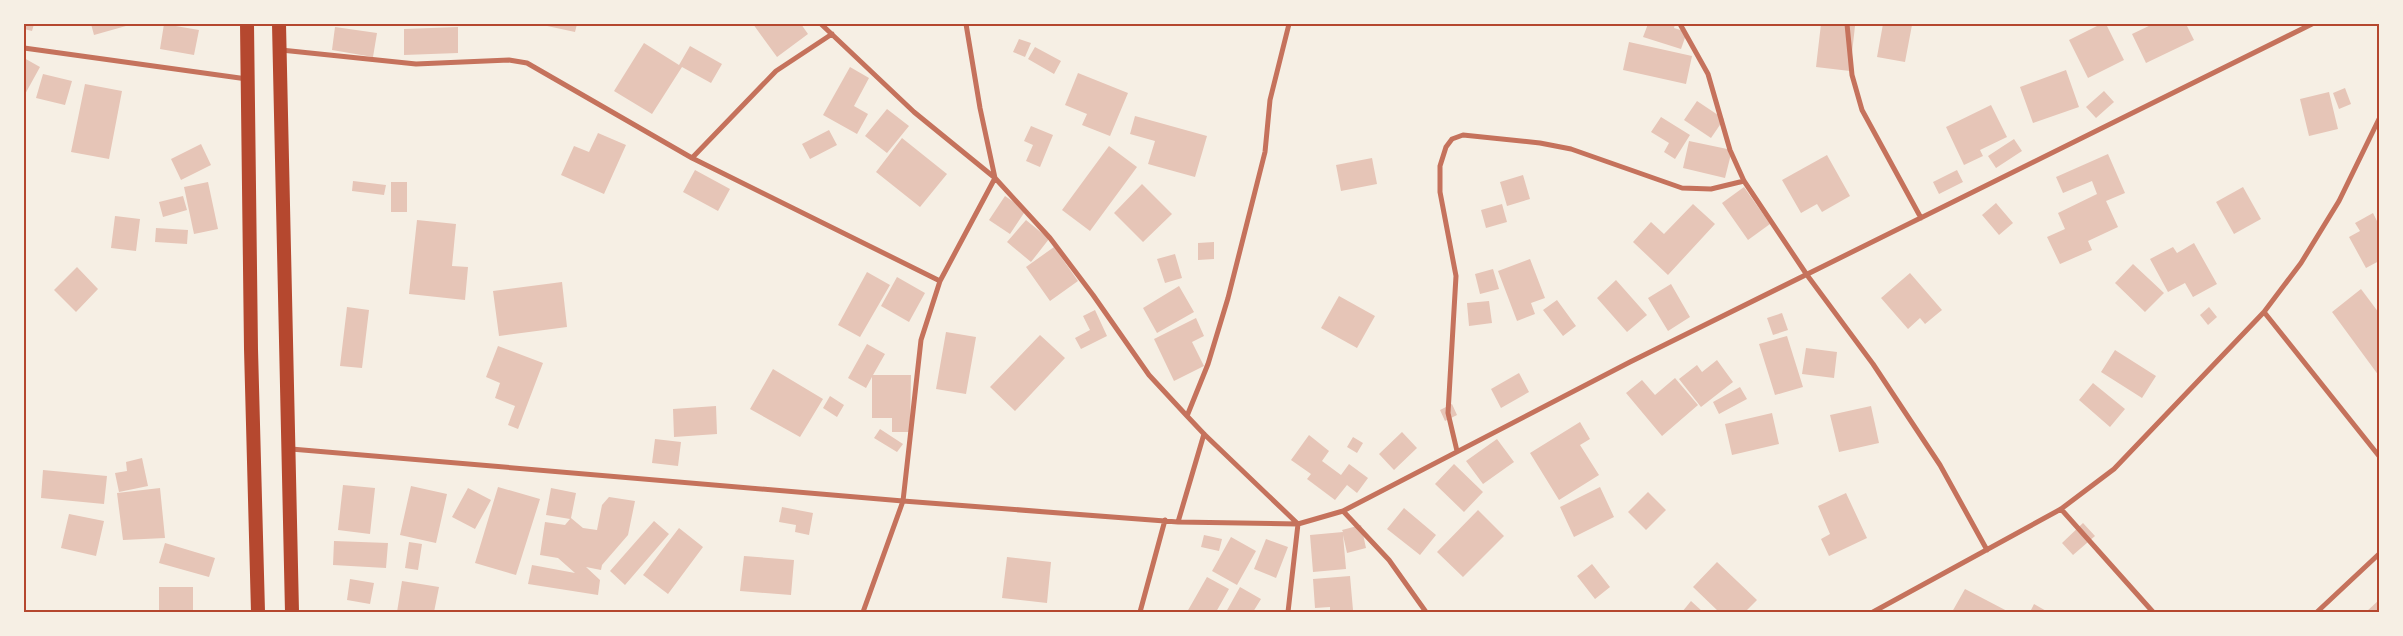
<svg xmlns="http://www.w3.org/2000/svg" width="2403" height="636" font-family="Raleway,sans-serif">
<rect width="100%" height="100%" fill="#f6efe4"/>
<path fill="#e6c5b7" d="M24,24H34L32,31L24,29Z
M91,24H133L94,35Z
M164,24L199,30L194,55L160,49Z
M538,24H577L575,32Z
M753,24H801L808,34L777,57Z
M1648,24H1675L1674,28L1687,32L1681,49L1643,37Z
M1821,24L1855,26L1850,71L1816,67Z
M1883,24L1912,25L1905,62L1877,57Z
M2101,24H2106L2124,60L2088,78L2069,40Z
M2153,24H2186L2194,40L2146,63L2132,34Z
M335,27L377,33L373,57L332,50Z
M458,27V53L404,55V29Z
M1019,39L1031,43L1025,57L1013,52Z
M1629,42L1692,56L1686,84L1623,70Z
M644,43L679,65L690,46L722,64L711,83L682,67L652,114L614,91Z
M1035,47L1061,61L1054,74L1028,59Z
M24,58L40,67L24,96Z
M850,67L869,78L854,106L868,114L857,134L823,115Z
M2066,70L2079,107L2033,123L2020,87Z
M1078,73L1128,93L1110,136L1082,125L1087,114L1065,105Z
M43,74L72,81L65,105L36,98Z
M85,84L122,91L109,159L71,152Z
M2345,88L2351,104L2339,109L2333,93Z
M2104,91L2114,102L2096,118L2086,107Z
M2329,92L2338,129L2309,136L2300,99Z
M1697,101L1724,119L1711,138L1684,120Z
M1991,105L2007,137L1980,150L1983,156L1964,165L1946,127Z
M887,109L909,126L887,153L865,136Z
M1135,116L1207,136L1195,177L1148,164L1155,141L1130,134Z
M1661,117L1690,135L1675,159L1664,152L1669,143L1651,132Z
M1031,126L1053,135L1040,167L1026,161L1033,145L1024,141Z
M829,130L837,145L810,159L802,144Z
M598,133L626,145L604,194L561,175L574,146L589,152Z
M902,138L947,174L920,207L876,172Z
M2014,139L2022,151L1996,168L1988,156Z
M1689,141L1732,150L1725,178L1683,168Z
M201,144L211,165L181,180L171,159Z
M1109,146L1137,167L1090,231L1062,210Z
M2108,154L2125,193L2106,201L2118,227L2088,241L2092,250L2060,264L2047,237L2065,229L2058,213L2097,194L2092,181L2063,193L2056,177Z
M1827,155L1850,196L1822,212L1817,204L1801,213L1782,180Z
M1372,158L1377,184L1341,191L1336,165Z
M695,170L730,189L718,211L683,192Z
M1957,170L1963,182L1939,194L1933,182Z
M1523,175L1530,199L1507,206L1500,182Z
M353,181L386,185L384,195L352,191Z
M208,182L218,229L194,234L184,187Z
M391,182H407V212H391Z
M1142,184L1172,214L1143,242L1114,213Z
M1744,187L1770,224L1748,240L1722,203Z
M2243,187L2261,219L2234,234L2216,202Z
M183,196L187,210L163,217L159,202Z
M1005,196L1026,210L1010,234L989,220Z
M1996,203L2013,223L1999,235L1982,215Z
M1502,204L1507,222L1486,228L1481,210Z
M1693,204L1715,224L1668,275L1633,242L1651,222L1664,234Z
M2373,213L2379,225V261L2366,268L2349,237L2360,231L2355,223Z
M115,216L140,219L136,251L111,248Z
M417,220L456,224L452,266L468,267L465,300L409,294Z
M1026,220L1049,239L1031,262L1007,242Z
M156,228L188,230L187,244L155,242Z
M1214,242V259L1198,260V243Z
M2194,243L2217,284L2193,297L2185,283L2168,292L2150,259L2173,247L2177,253Z
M1054,247L1078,281L1050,301L1026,267Z
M1175,254L1182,278L1165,283L1157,259Z
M1530,259L1545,298L1531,303L1535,314L1517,321L1498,271Z
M2133,264L2164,293L2145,312L2115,283Z
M77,267L98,289L76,312L54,290Z
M1493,269L1499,289L1480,294L1475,274Z
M867,272L890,285L860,337L838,325Z
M1910,273L1942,310L1925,324L1920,318L1908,329L1881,298Z
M897,277L925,293L909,322L881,306Z
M1616,280L1647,315L1627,332L1597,298Z
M562,282L567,327L499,336L493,291Z
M1671,284L1690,317L1668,331L1648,298Z
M1179,286L1194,312L1157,333L1143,308Z
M2361,289L2379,313V376L2332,312Z
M1339,296L1375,316L1357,348L1321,328Z
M1557,300L1576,326L1563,336L1543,310Z
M1489,301L1492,323L1469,326L1467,303Z
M347,307L369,310L362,368L340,366Z
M2209,307L2217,317L2208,325L2200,315Z
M1095,310L1107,336L1081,349L1075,338L1090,330L1083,316Z
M1782,313L1788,330L1773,335L1767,318Z
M1196,318L1204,336L1192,342L1204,366L1174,381L1154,339Z
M946,332L976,337L966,394L936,389Z
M1040,335L1065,358L1015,411L990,387Z
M1787,336L1803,387L1775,395L1759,344Z
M867,344L885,354L873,375H911L910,432H892V418H872V377L866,388L848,378Z
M498,346L543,363L518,429L508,425L515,406L495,398L500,383L486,377Z
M1806,348L1837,352L1834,378L1802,374Z
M2115,350L2156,376L2142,398L2101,372Z
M1717,360L1733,382L1701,407L1679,379L1697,365L1702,372Z
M773,369L823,399L800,437L750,409Z
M1519,373L1529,392L1501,408L1491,389Z
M1675,378L1698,405L1662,436L1626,393L1642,380L1655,395Z
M2093,383L2125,409L2110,427L2079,400Z
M1740,387L1747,399L1719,414L1713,402Z
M830,396L844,405L837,417L823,408Z
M1452,404L1457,415L1445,421L1440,410Z
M716,406L717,434L674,437L673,409Z
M1871,406L1879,443L1839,452L1830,415Z
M1772,413L1779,444L1732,455L1725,424Z
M1580,422L1590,439L1580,445L1599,475L1559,500L1530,453Z
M880,429L903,444L897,452L874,438Z
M1402,432L1417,448L1394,470L1379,454Z
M1309,435L1329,451L1322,461L1341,475L1349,464L1368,478L1357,493L1347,485L1335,500L1307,479L1311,474L1291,460Z
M1353,437L1363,443L1357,453L1347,447Z
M655,439L681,442L678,466L652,463Z
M1497,439L1514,462L1483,484L1466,461Z
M142,458L148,486L119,492L115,473L127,471L126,462Z
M1454,464L1483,492L1464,512L1435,484Z
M43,470L107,476L104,504L41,498Z
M343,485L375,488L370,534L338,530Z
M411,486L447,494L436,543L400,535Z
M498,487L540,499L516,575L475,563Z
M1600,487L1614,517L1574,537L1560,507Z
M160,488L165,538L123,540L117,493Z
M468,488L491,500L475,529L452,517Z
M551,488L576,493L571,518L583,528L597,530L602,505L609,497L635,501L628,535L602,565L601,570L586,567L600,580L598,595L528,584L532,565L575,573L558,558L540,555L545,522L565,525L570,519L546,515Z
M1648,492L1666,510L1646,530L1628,512Z
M1846,493L1867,538L1829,556L1821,539L1830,534L1818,506Z
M782,507L813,513L809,535L795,532L796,525L779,522Z
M1404,508L1436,535L1420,555L1387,529Z
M1478,510L1504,536L1463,577L1437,552Z
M69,514L104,521L96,556L61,548Z
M654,521L669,534L625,585L610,571Z
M2083,523L2095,536L2073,555L2062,543Z
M1361,525L1366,548L1347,553L1343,535L1346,569L1313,572L1310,535L1343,532L1342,530Z
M679,528L703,547L668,594L643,575Z
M1204,535L1222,539L1219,551L1201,547Z
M1231,537L1256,551L1237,585L1212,571Z
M1266,539L1288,547L1276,578L1254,569Z
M334,541L388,543L386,568L333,565Z
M409,542L422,544L418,570L405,568Z
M165,543L215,558L209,577L159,563Z
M744,556L794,560L791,595L740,591Z
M1007,557L1051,562L1047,603L1002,598Z
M1717,562L1757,600L1745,612H1719L1693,587Z
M1592,564L1610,587L1595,599L1577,576Z
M1350,576L1353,610L1330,612V607L1315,608L1313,579Z
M1207,577L1229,589L1216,612H1187Z
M350,579L374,583L370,604L347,600Z
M402,581L439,587L434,612H397Z
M159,587H193V612H159Z
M1240,587L1261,599L1253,612H1226Z
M1965,589L2009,612H1952Z
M2379,600V612H2366Z
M1691,601L1703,612H1682Z
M2034,604L2048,612H2030Z"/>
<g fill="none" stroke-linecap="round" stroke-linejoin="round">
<path stroke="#c5725c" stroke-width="5" d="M821,24L914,112L995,178L1050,238L1093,295L1149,375L1187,416
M1289,24L1270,100L1265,152L1228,298L1208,364L1187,416L1204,434L1298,524
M1680,24L1708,74L1730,150L1744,181L1807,275L1873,364L1940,465L1987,550
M1847,24L1852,75L1862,110L1921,218
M24,48L247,79
M281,50L416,64L509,60L527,63L692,158L940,281
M692,158L776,71L832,34
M2264,312L2379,456
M291,449L903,501L1178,522L1298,524L1343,511L1630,362L2312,24
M1457,451L1448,413L1456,276L1440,192V166L1446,147L1452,139L1463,135L1540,143L1571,149L1682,188L1711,189L1744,181
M2061,509L2153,612
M1343,511L1389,560L1426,612
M1178,522L1204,434
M863,612L903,501L921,340L940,281L995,178L980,108L966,24
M1140,612L1165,520
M1288,612L1298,524
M1873,612L2061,509L2114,469L2264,312L2301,263L2339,201L2379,119
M2317,612L2379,554"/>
<path stroke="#b5482f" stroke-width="14" d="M247,24L251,349L258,612
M279,24L292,612"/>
</g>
<rect width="2403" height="636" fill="none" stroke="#f6efe4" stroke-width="50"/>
<rect x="25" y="25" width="2353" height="586" fill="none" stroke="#b5482f" stroke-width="2"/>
</svg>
